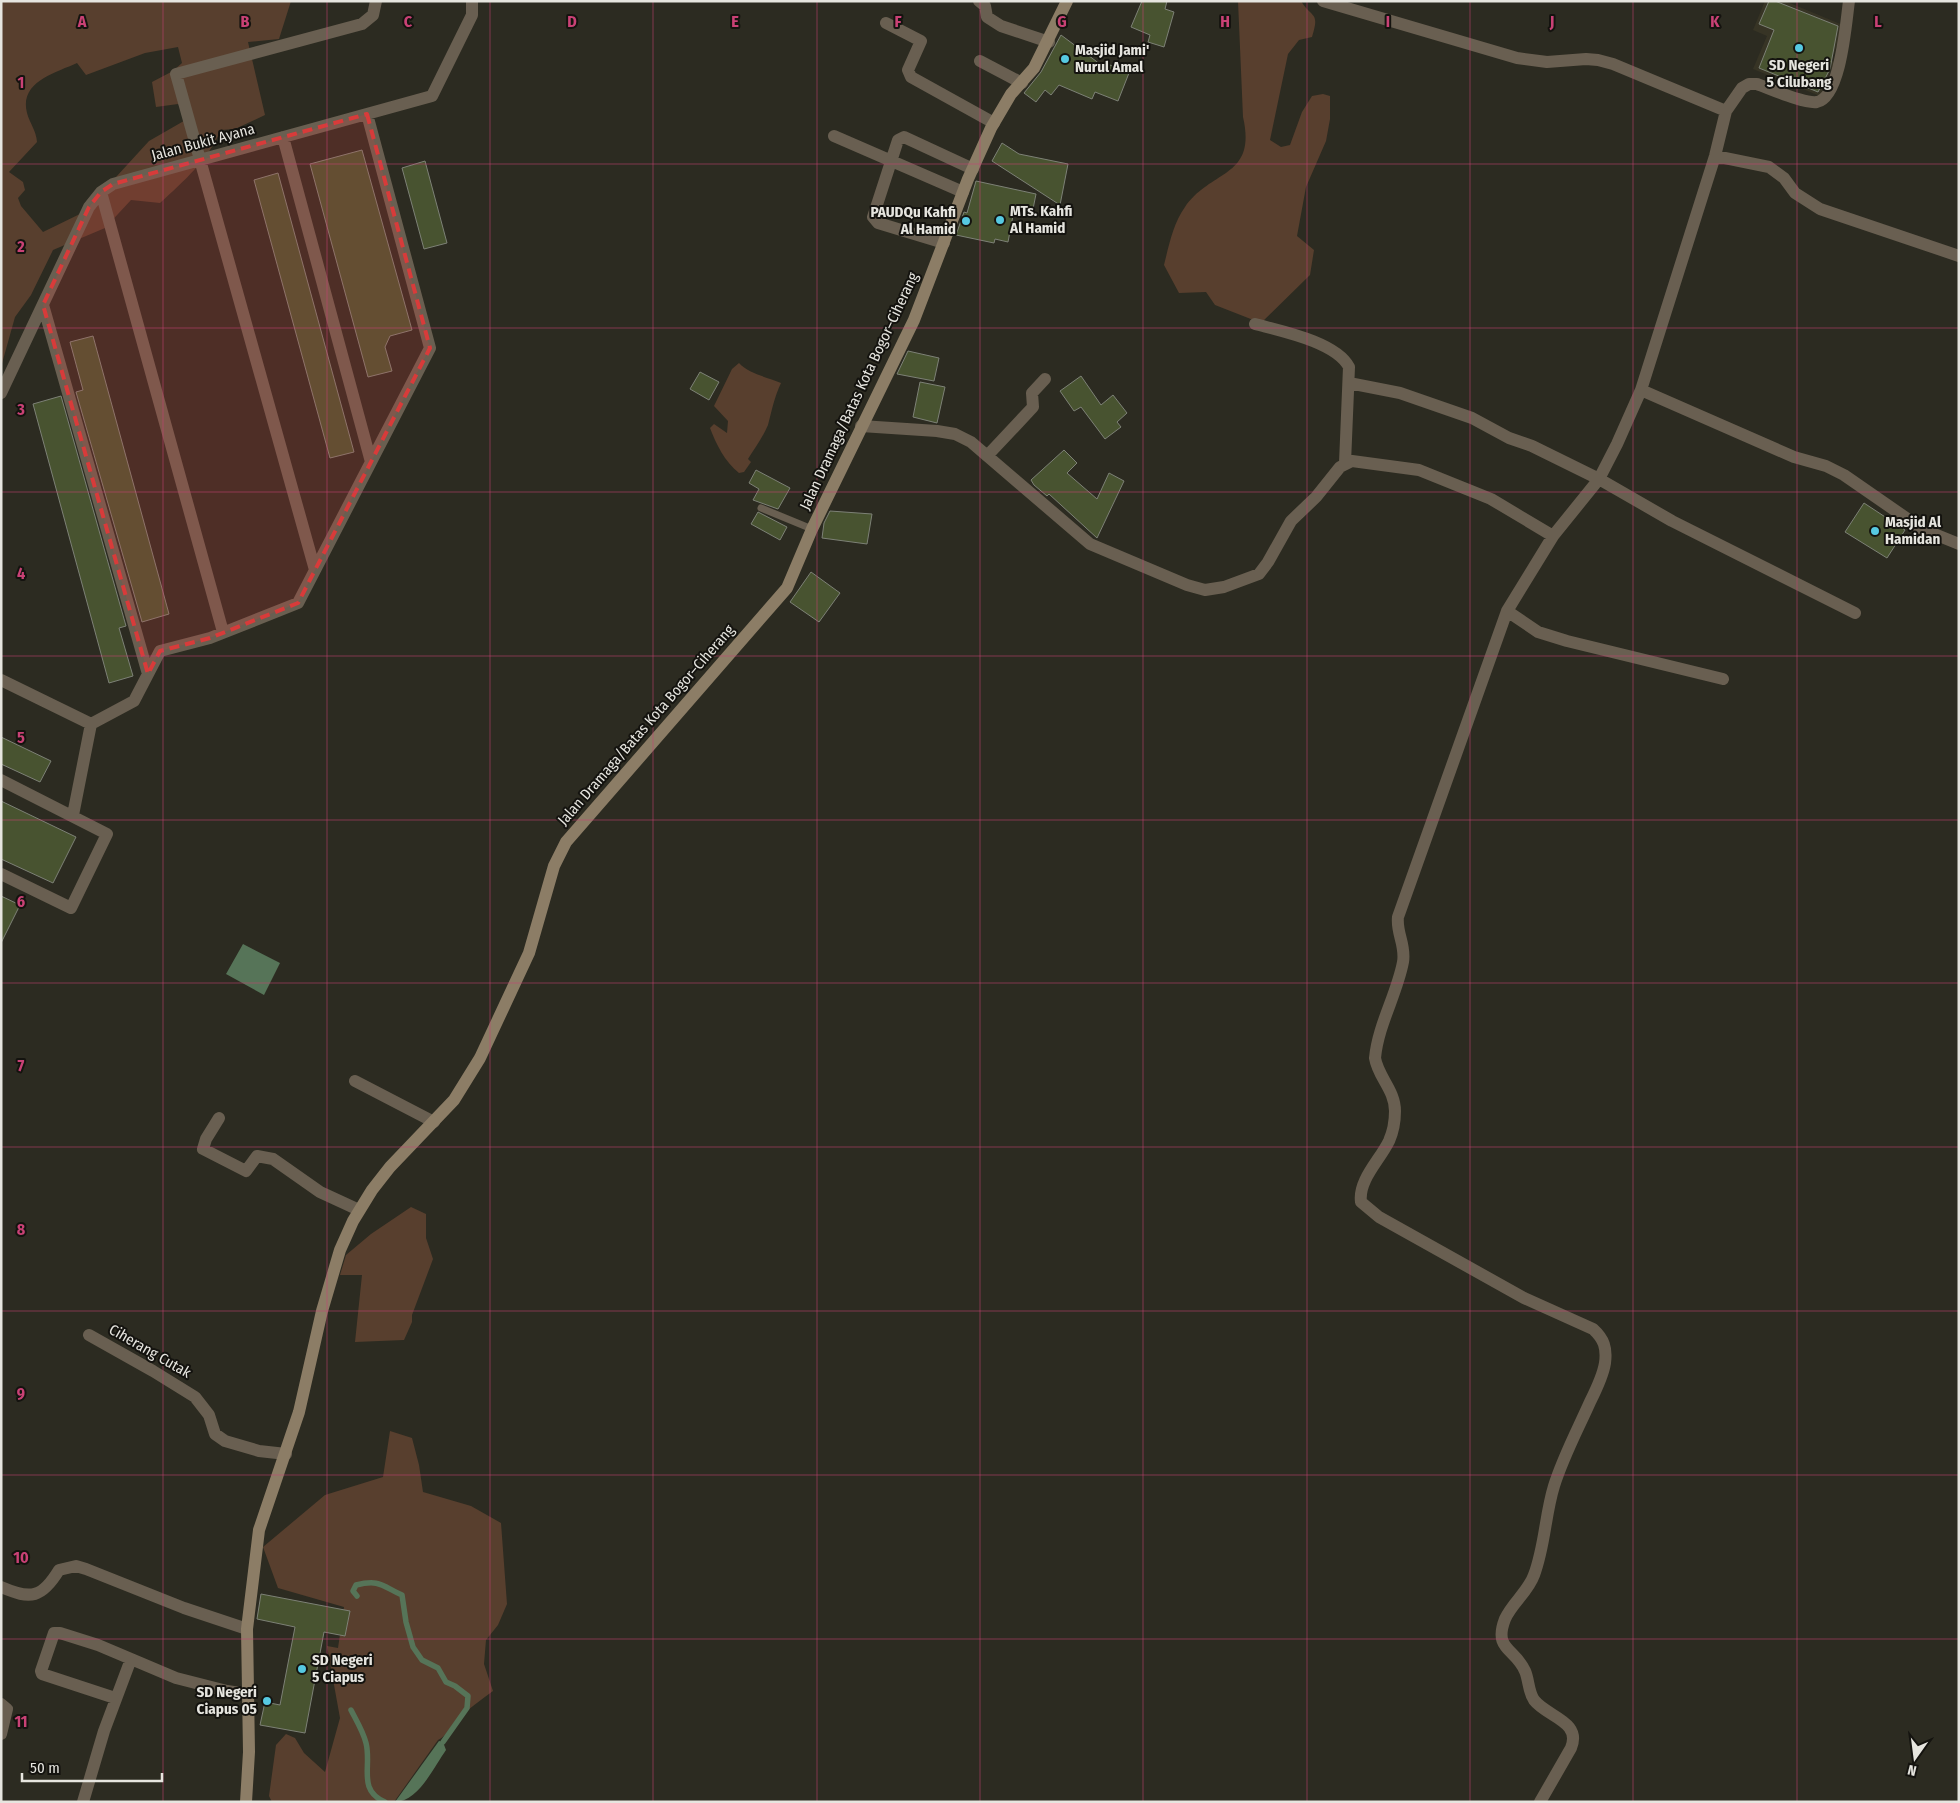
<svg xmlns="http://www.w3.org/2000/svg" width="1960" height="1803" font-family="'Fira Sans Condensed',sans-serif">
<rect width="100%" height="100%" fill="#2c2b21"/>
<path fill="#373425" d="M1765,1H1785L1845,26L1831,60L1834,62L1820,96L1753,69L1767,36L1753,30Z"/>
<path fill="#583f2e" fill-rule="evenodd" d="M1,1H291L279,39L248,42L265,115L235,129L221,130C208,160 184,181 160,203L131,200L105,228L53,250L31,295L15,317L1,367ZM178,47L182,63L173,71L152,82L156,107L178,104L183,109L189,118L149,141L84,212L43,232L21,206L18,198L25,190L23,182L9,172L37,142C36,130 30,124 27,113C19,82 55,73 77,63L86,75L145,53Z
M1238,1H1301C1312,19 1320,11 1312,37L1299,40L1288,54L1270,140L1281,147L1290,145L1302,112L1312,96L1323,94L1330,96V119L1326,141L1306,187L1297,236L1314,250L1310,275L1261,323L1215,305L1206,292L1179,293L1164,265C1169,245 1173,224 1185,207C1211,169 1257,178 1243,117Z
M739,363C749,374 767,377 781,383C774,398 772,410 768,425C763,437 755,448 748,459L751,462L744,472L739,473C725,462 716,444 710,428L714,424L727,433L728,421L714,406L732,369Z
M411,1207L426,1214V1238L433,1259L412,1315V1322L404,1340L355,1342L362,1275H340L346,1255L371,1234Z
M390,1431L412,1438L419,1465L423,1492L471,1506L501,1523L507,1604L498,1625L486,1640L484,1664L493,1691C481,1700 468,1709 457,1719C450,1726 447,1736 438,1740L394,1802H272L269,1796L276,1745L286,1734L295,1738L304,1753L325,1772L340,1718L327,1646L338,1648L344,1607L278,1588L263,1547L325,1495L383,1477Z"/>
<path fill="#567458" d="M243,944L280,963L264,995L226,974Z
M439,1741L443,1742L446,1750C434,1767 418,1802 395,1802Z"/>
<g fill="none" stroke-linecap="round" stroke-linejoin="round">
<path stroke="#567458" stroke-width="5.5" d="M357,1596L353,1591L356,1585C380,1579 382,1586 402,1595L406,1622L413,1647L422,1660L438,1668L446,1682L455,1686L468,1696L467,1708L443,1742
M351,1710C356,1720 363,1731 366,1743C372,1766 357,1790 385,1802"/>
</g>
<path fill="#485330" stroke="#7d8176" d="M1142,1H1167L1165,9L1174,12L1164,47L1148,42L1150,35L1131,27Z
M1769,1H1775L1838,26L1830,69L1818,92L1759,68L1774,30L1759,24Z
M1061,35L1108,70L1110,65L1129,73L1118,101L1095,92L1092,99L1059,85L1051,95L1045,90L1036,102L1024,93L1041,72Z
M1002,143L1019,154L1068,164L1060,205L992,161Z
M362,150L412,330L390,336L385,347L392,371L368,377L310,164Z
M425,161L447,243L424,249L402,168Z
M278,173L354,452L330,458L254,180Z
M976,181L1036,194L1033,209L1015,205L1008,242L995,239L994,243L956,235L964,212L967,213Z
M93,336L169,614L142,622L76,392L83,390L70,342Z
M908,351L939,358L934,381L897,374Z
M700,372L719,382L709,400L690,389Z
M1081,376L1101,405L1113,395L1127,413L1117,422L1121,427L1105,439L1081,407L1074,411L1060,391Z
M920,382L945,387L937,423L913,417Z
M61,396L126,626L119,628L133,676L109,683L33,404Z
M1064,450L1077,463L1067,473L1097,499L1109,473L1124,481L1097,538L1049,494L1047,496L1034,485L1031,480Z
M756,470L790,488L778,509L753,500L759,489L749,483Z
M1864,503L1905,530L1887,558L1845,532Z
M830,511L872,514L867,544L822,538L824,523Z
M758,512L787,527L780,540L751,524Z
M811,572L840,593L819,622L790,602Z
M1,737L51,761L40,782L1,764Z
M1,801L76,837L53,883L1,859Z
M1,896L20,905L1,943Z
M261,1594L350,1611L345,1636L324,1632L305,1733L260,1725L265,1702L280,1705L295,1627L257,1619Z"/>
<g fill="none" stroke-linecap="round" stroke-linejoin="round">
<path stroke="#695f51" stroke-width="7" d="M761,508L812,529"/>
<path stroke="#695f51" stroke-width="12" d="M979,1L985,6L987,17L1001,26L1049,42
M1323,1L1517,58L1547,62L1586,59L1598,60L1613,64L1726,111
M886,23L921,41L908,70L911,77L994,123
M980,61L1022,83
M834,136L963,192
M283,137L371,462
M1715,156L1769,167L1784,178L1795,193L1820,209L1959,256
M101,192L223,632
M944,243L878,223L873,217L898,140L904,137L973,169
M43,305L148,674
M1255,324C1281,331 1336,342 1349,367L1345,463
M1349,383L1400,393L1472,418L1509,438L1532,446L1599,479L1672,521L1855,613
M1641,390L1794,457L1826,466L1844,475L1922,529L1959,544
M1,393L89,207L101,192L113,184L432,96L472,15V1
M861,426L937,431L955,434L971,442L1090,544L1187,585L1205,590L1224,587L1259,574L1268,562L1291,521L1316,497L1340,467L1352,461L1419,470L1491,499L1553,536
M987,456L1033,407L1032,393L1045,379
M315,570L176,74L362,24L373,15L376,1
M1507,611L1538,632L1567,641L1723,679
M1,680L91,724
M91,724L134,701L160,651L210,638L298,603L430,348L367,114
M1,780L107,834L71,908L1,874
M73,815L91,724
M355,1081L434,1122
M219,1118L206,1139L203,1149L246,1171L257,1156L273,1159L320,1192L359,1210
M89,1335L153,1371L195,1397L209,1415L215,1434L225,1441L259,1451L286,1454
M1,1587C31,1600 42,1598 59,1570L76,1566L86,1569L184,1608L247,1629
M115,1698L42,1674L41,1671L54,1633H60L98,1645L176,1678L227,1691L246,1694
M1,1704L7,1709L1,1734
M83,1802L104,1731L131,1659
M1540,1802L1571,1748C1582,1721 1547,1717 1534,1700C1528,1691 1529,1680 1525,1671C1515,1648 1493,1650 1505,1619C1512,1603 1528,1592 1534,1575C1545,1546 1545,1515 1554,1486C1563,1457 1578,1429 1590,1402C1596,1390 1603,1376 1605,1363C1607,1348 1604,1339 1593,1329L1524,1298L1379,1217L1361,1202C1358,1180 1380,1160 1389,1141C1393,1132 1395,1120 1395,1111C1395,1090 1378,1077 1375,1058C1378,1025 1397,994 1403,962C1406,945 1396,933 1398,917L1507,611L1553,536L1599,479L1617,444L1641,390L1715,156L1726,111L1742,88L1749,84H1757C1771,89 1804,104 1817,102C1841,97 1846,22 1849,1"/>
<path stroke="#8c7d66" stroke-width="12" d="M246,1802L249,1752L247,1629L259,1530L299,1412L322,1311L340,1250L353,1221L372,1190L390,1167L454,1100L480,1058L529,953L554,866L566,842L787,588L812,529L914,320L968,179L991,128L1011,94L1034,68L1067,1"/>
</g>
<path fill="#d83b3a" fill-opacity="0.2" stroke="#d83b3a" stroke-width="4" stroke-dasharray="10 6" stroke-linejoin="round" d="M367,114L430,348L298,603L210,638L160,651L148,674L43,305L89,207L101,192L113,184Z"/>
<path fill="none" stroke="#c94175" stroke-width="1" stroke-opacity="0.55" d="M163,1V1802M327,1V1802M490,1V1802M653,1V1802M817,1V1802M980,1V1802M1143,1V1802M1307,1V1802M1470,1V1802M1633,1V1802M1797,1V1802M1,164H1959M1,328H1959M1,492H1959M1,656H1959M1,820H1959M1,983H1959M1,1147H1959M1,1311H1959M1,1475H1959M1,1639H1959"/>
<g fill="#56c9e1" stroke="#14130f" stroke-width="2">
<circle cx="1799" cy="48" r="5"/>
<circle cx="1065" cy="59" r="5"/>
<circle cx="1000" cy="220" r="5"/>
<circle cx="966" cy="221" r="5"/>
<circle cx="1875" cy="531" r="5"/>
<circle cx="302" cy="1669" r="5"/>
<circle cx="267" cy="1701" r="5"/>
</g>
<g text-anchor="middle" stroke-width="4" stroke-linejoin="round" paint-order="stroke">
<g font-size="15" font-weight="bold" fill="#e6e5df" stroke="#14130f" text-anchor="start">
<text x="1075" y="55">Masjid Jami'<tspan x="1075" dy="17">Nurul Amal</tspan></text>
<text x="1799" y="70" text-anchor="middle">SD Negeri<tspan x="1799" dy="17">5 Cilubang</tspan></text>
<text x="1010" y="216">MTs. Kahfi<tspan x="1010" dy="17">Al Hamid</tspan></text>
<text x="956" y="217" text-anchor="end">PAUDQu Kahfi<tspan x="956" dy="17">Al Hamid</tspan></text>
<text x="1885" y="527">Masjid Al<tspan x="1885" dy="17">Hamidan</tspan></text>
<text x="312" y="1665">SD Negeri<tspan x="312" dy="17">5 Ciapus</tspan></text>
<text x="257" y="1697" text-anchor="end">SD Negeri<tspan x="257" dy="17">Ciapus 05</tspan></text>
</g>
<g font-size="15" fill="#e6e5df" stroke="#14130f">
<text transform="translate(203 142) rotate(-15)" y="5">Jalan Bukit Ayana</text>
<text transform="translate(859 391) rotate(-65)" y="5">Jalan Dramaga/Batas Kota Bogor–Ciherang</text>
<text transform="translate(646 725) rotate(-49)" y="5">Jalan Dramaga/Batas Kota Bogor–Ciherang</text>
<text transform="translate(150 1351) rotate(30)" y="5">Ciherang Cutak</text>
</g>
</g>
<g font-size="16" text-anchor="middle" font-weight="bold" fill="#c94175" stroke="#14130f" stroke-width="4" stroke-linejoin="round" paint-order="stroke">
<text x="82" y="27">A</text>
<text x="245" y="27">B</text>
<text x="408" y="27">C</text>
<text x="572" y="27">D</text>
<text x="735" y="27">E</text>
<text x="898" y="27">F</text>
<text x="1062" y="27">G</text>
<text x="1225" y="27">H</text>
<text x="1388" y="27">I</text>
<text x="1552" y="27">J</text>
<text x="1715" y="27">K</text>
<text x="1878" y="27">L</text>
<text x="21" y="88">1</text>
<text x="21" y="252">2</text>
<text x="21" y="415">3</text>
<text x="21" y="579">4</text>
<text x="21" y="743">5</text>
<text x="21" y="907">6</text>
<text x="21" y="1071">7</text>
<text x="21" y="1235">8</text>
<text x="21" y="1399">9</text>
<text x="21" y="1563">10</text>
<text x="21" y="1727">11</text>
</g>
<rect width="1960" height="1803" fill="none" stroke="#e6e5df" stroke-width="5"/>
<g transform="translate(1915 1758) rotate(194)" stroke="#14130f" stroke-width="4" paint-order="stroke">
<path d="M0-4L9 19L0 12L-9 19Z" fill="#e6e5df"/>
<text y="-8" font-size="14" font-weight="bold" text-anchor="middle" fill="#e6e5df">N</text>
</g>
<path d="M22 1773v8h140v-8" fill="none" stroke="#e6e5df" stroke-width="2.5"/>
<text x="30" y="1773" font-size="15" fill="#e6e5df" stroke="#14130f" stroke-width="4" paint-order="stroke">50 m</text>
</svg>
